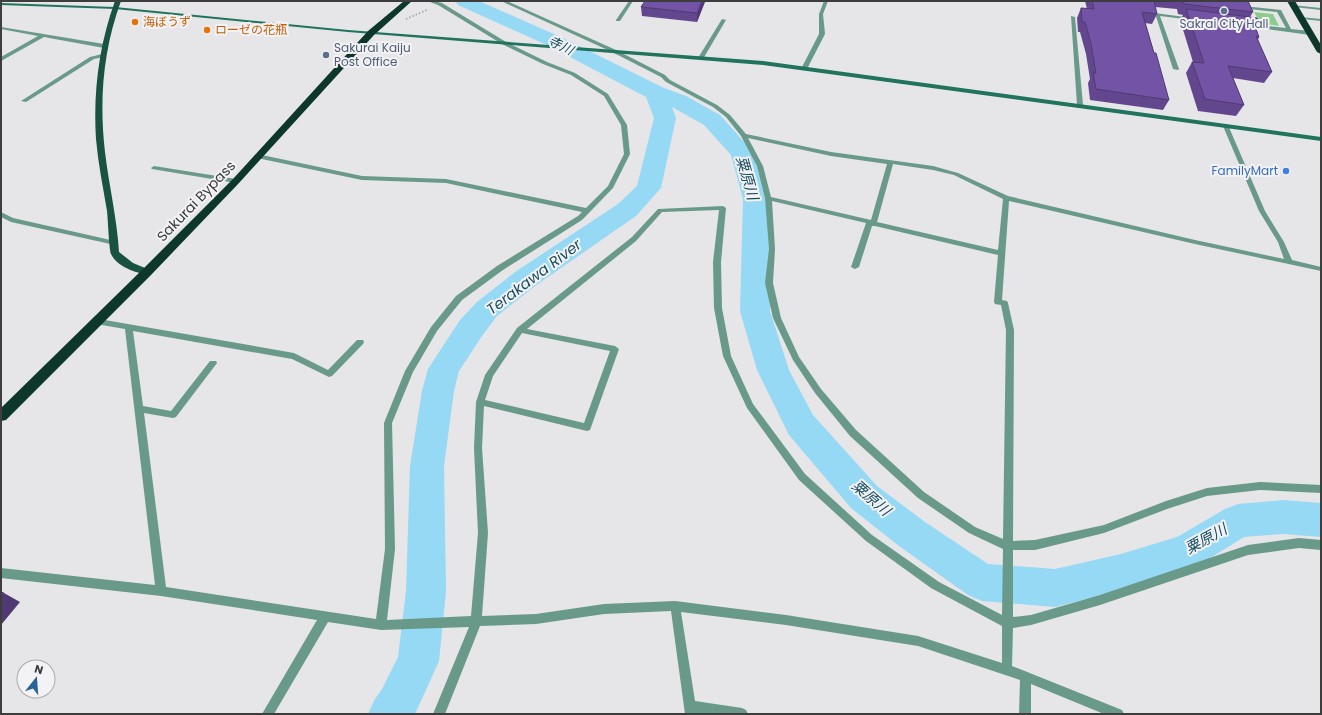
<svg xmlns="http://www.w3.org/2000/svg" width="1322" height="715" font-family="Poppins,'Noto Sans JP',sans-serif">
<rect width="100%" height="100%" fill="#e6e5e8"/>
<path fill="#8bcc8a" d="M1254,12L1273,14L1279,26L1260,23Z"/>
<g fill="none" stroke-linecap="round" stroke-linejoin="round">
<path fill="#96d9f5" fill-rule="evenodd" d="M455,1H479L565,39L664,88L686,96L720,115L754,153L769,199L770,311L789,370L813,415L877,486L925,522L988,564L1055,569L1121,554L1177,537L1225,509L1238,504L1283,500L1321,503V537L1283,534L1244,537L1199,565L1186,570L1121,590L1055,607L982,601L968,595L899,546L851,508L789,435L757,370L740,311L743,199L731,155L704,125L672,107L676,118L661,188L636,216L535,286L497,316L482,336L459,371L454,391L444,466L446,591L439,661L415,714H368L375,699L382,689L398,657L406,591L410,466L422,391L428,369L460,320L477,302L515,272L618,204L637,186L654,118L646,97L551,47L458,5Z"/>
<path stroke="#9e9da0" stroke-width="1.5" stroke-dasharray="1.5 2" stroke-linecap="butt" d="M406,19L427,10"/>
<path fill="#699988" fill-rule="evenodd" d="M824,1H828L823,14L825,34L808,67L803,68L802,67L819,34V14Z
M1243,6L1281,10L1291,29L1310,31L1313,33L1310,35L1245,26V25L1247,24L1286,28L1277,12L1248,9V11H1246L1244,10Z
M1155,13L1192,18L1194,19L1192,20L1160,16L1179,69L1178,70L1173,69Z
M1071,16L1075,17L1083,105L1080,107L1077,105Z
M154,166L236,179L239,181L236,183L152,169L151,168Z"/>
<path fill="#699988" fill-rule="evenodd" d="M427,1H434L442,3L506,42L547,62L575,73L608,94L627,125L630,154L613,188L582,220L503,270L462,300L437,331L413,372L392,423L395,549L387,620L471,616L478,533L474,448L476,402L485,375L517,328L632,237L658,209L723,206L726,208L721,262L722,308L731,356L753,404L805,474L872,535L939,582L1002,615L1003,549L969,533L918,498L850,436L815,393L793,360L773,318L765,283L769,249L765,198L757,166L741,136L726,117L713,107L666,82L661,77L612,52L501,1H507L616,50L665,75L670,80L717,105L730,115L746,134L831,152L933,166L958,173L1008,196L1195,240L1284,259L1278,242L1259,211L1223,126L1228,125L1265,211L1284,242L1292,260L1321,267V271L1195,244L1009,201L1002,300L1007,301L1008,303L1014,330L1013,541L1035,540L1104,525L1166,501L1207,488L1260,482L1321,485V493L1260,490L1207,496L1167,509L1104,533L1035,550H1013V617L1031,615L1100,595L1248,545L1299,538L1321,540V550L1299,548L1248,555L1100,605L1031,625L1013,628L1012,666L1122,710L1124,714H1104L1031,684V714H1019L1020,680L918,646L786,625L681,612L695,701L742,708L746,710L748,714H705L696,713L697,714H685L671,611L604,614L536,624L480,626L445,714H433L469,627L381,630L328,622L274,714H262L317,620L161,596L1,578V568L155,585L125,329L96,324L95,322L96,320L99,319L294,353L328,370L357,340H363L364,342L363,344L332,376L329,377L292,359L133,331L143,406L171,411L210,361H216L217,363L176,417L173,418L144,413L166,587L376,619L385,549L384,423L405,371L431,327L456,296L497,266L578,216L582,212L446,183L362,180L257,158L254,156L257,154L362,176L446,179L586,208L608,186L624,154L621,125L604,96L571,75L543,64L502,44L438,5ZM748,138L831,156L887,164L871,220L771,197L763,166ZM893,164L933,170L954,175L1003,199L998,250L877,222ZM772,201L866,223L851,267L855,269L859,267L872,226H875L998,255L994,302L995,304L1001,305L1006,330L1003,539L975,527L924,492L856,430L821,389L799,357L781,318L773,283L775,249ZM719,210L713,262L714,308L723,356L747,408L799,480L866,541L931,588L1002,626V663L918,636L786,615L675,601L604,604L536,614L482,616L488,533L482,448L484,406L587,431L590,430L619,349L615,346L527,329L636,241L662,212ZM522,333L610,351L584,423L485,400L493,376Z
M629,1H633L620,21H616V20Z
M1292,5L1321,8V10L1294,7L1292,6Z
M1300,17L1321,19V21L1302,19H1300Z
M722,19L726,20L703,59H699L698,58Z
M1,27L104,44L107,46L104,48L44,37L1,61V57L38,36L1,29Z
M102,54L105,56L104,57L94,59L26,102L21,101L90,57Z
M1,212L13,218L115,241L118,243L115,245L11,222L1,217Z"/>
<path fill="#20735c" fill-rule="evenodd" d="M1,3L115,7L348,30L763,61L1321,137V141L763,65L348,32L115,9L1,5Z"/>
<path fill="#195241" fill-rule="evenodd" d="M115,1H121C103,50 99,101 105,152C109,186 117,218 119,252L133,263L150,270L152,272L150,274L147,275C135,272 117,267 111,254C109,249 108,220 107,211C103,187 98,163 96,139C93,92 99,45 115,1Z"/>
<path fill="#0c372a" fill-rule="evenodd" d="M404,1H412L374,35L239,183L151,275L6,420L1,421V408L143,269L233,179L368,31Z
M1287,1H1295L1321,45V54L1317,52Z"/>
</g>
<path fill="#63478e" d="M645,1H705L697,22L642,16L641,7Z
M1085,1H1248L1253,12L1250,17L1259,23L1256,28L1259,37L1258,40L1272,72L1264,83L1233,78L1244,105L1236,116L1198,111L1186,73L1192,62H1193L1180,20L1183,15L1178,14L1177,9L1155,7L1157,14L1152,24L1145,23L1154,53L1169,100L1163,110L1090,100L1088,83L1090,79L1086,54L1080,32H1078L1077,18L1081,8L1087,9Z"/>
<path fill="#503a74" d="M702,1H705V2L697,22V13Z
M4,593L20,602L1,625V596Z"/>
<path fill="#7353a5" stroke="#503a74" d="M645,1H702L697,13L641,7Z
M1092,1H1154L1157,14L1142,12L1154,53H1156L1169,100L1096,89L1093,72L1096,73L1091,44L1085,22H1082L1081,8L1094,9Z
M1183,1H1248L1253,12L1184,4Z
M1186,9L1257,18L1259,23L1253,22L1259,37L1256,36L1272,72L1228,66L1244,105L1205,99L1192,62L1204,63Z
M1,592L4,593L1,596Z"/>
<g fill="#5c6f8a" stroke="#f3f2f5" stroke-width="1.5">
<circle cx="1224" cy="11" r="4"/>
<circle cx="326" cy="55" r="4"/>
</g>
<g fill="#e8710a" stroke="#f3f2f5" stroke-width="1.5">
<circle cx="135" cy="22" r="4"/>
<circle cx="207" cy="30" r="4"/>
</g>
<circle fill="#3f7fe0" stroke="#f3f2f5" stroke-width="1.5" cx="1286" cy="171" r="4"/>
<g text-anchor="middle" stroke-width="4" stroke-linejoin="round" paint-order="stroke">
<g font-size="12" fill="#c56008" stroke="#f3f2f5" text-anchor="start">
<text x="143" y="26">海ぼうず</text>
<text x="215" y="34">ローゼの花瓶</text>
</g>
<g font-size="12" fill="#4e5e75" stroke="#f3f2f5">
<text x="1224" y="28">Sakrai City Hall</text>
<text x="334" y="52" text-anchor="start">Sakurai Kaiju<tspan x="334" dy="14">Post Office</tspan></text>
</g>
<g font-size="12" fill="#366cbe" stroke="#f3f2f5" text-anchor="end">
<text x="1278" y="175">FamilyMart</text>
</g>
<g font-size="13" font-style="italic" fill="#194e61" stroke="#f3f2f5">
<text transform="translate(561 45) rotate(26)" y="5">寺川</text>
</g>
<g font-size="14" fill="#3d3d3e" stroke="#f3f2f5">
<text transform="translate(196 201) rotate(-46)" y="5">Sakurai Bypass</text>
</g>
<g font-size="15" font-style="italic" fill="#194e61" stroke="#f3f2f5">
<text transform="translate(747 178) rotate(74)" y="5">粟原川</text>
<text transform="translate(534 277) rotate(-37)" y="5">Terakawa River</text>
<text transform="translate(871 498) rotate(41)" y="5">粟原川</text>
<text transform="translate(1206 539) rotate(-29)" y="5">粟原川</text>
</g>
</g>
<rect width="1322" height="715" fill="none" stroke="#3d3d3e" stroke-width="4"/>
<g transform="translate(36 679) rotate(17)"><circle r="19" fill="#f3f2f5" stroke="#aaaaac"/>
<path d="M0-3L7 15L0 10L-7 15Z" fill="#276299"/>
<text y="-6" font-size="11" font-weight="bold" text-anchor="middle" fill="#3d3d3e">N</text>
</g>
</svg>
